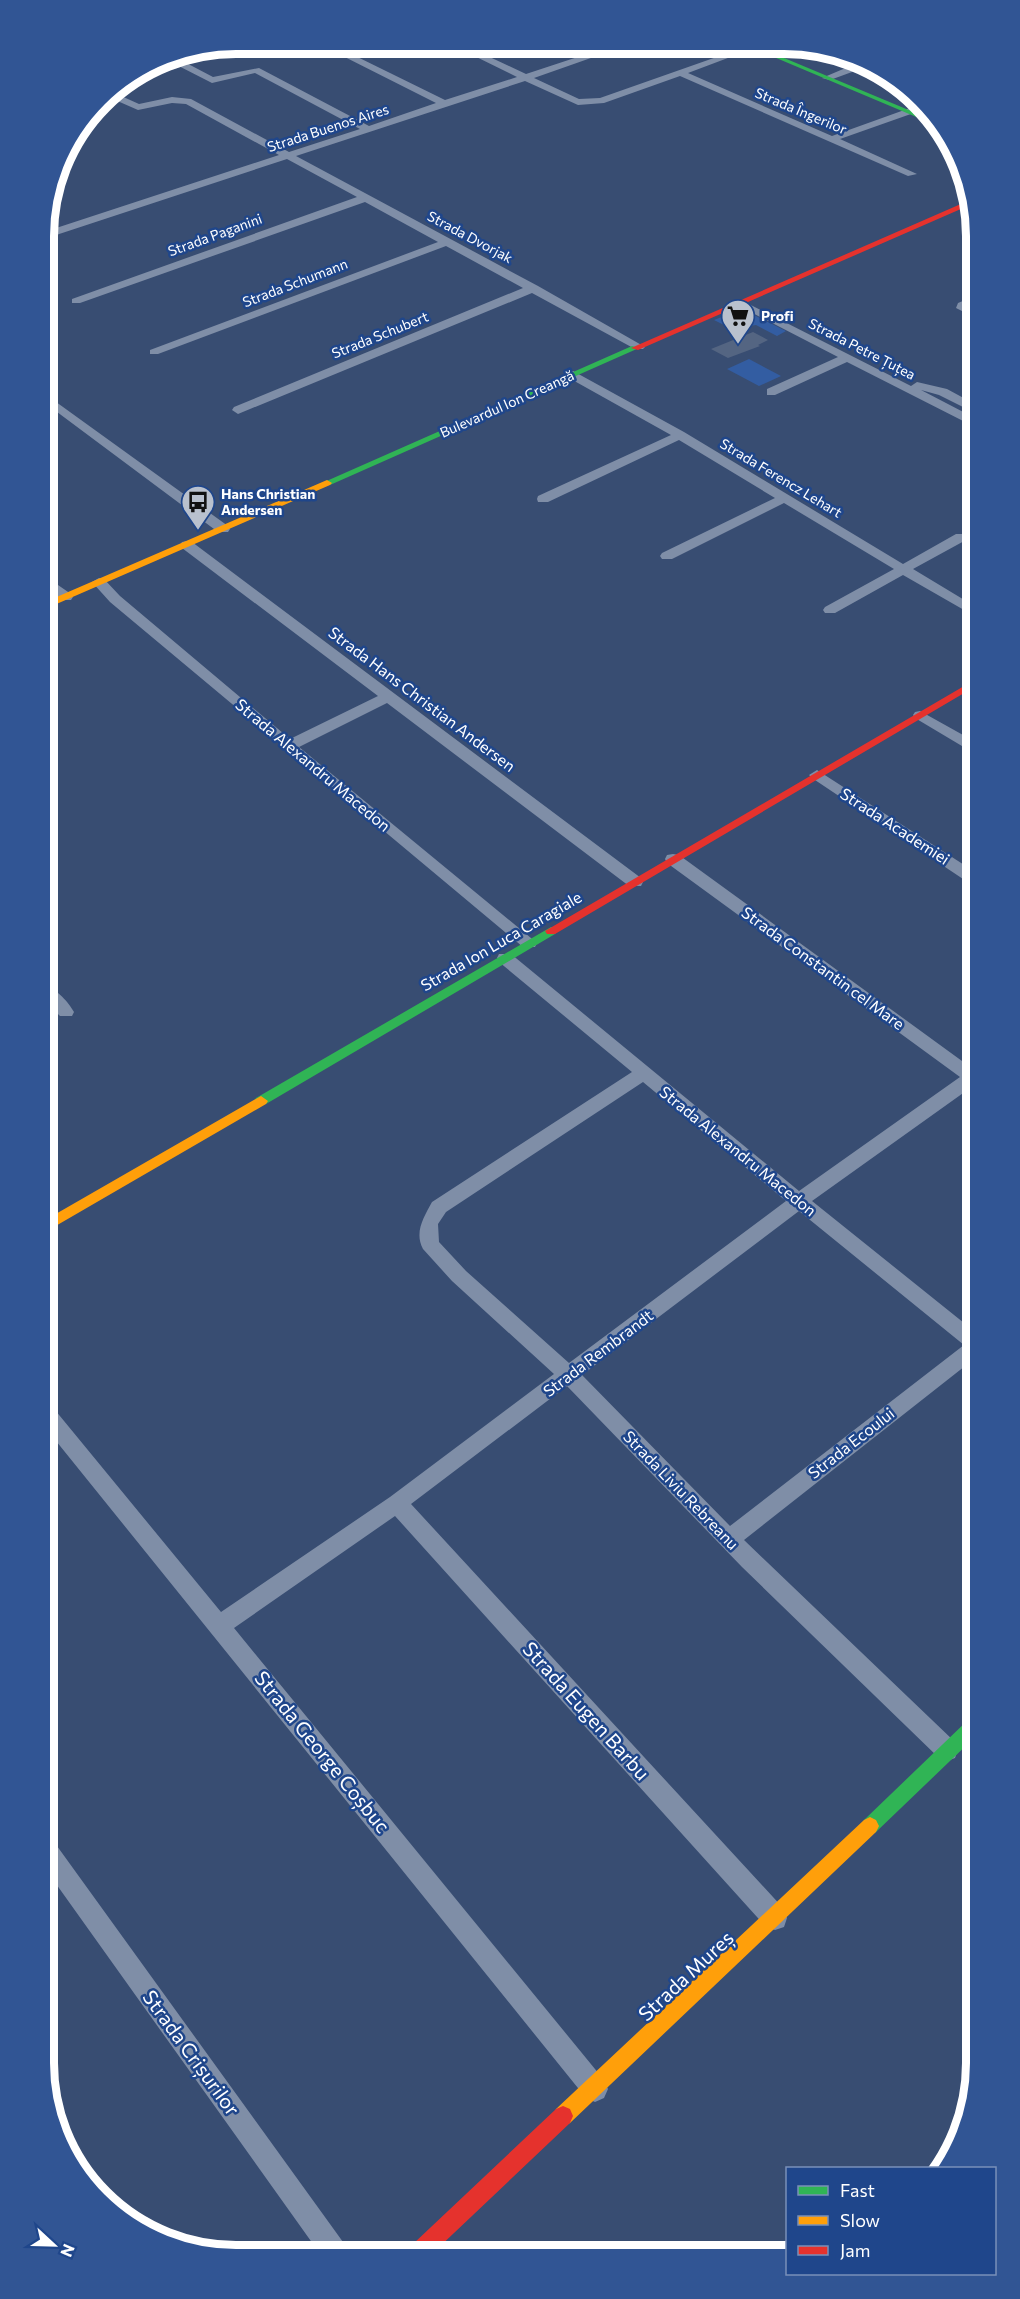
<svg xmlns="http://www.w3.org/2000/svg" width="1020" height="2299" font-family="Commissioner,sans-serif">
<rect width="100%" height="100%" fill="#384d72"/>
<path fill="#335da2" d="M742,309L786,331L777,336L756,325L732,329L714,320Z
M749,359L781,376L759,386L727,369Z"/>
<path fill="#546582" d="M753,332L768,340L758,345L760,346L728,358L711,349Z"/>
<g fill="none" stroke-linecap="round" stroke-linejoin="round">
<path fill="#7f8ea7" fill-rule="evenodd" d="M319,44H331L445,100L517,77L452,45H464L526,74L611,46H625L534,78L579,99L600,98L745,47H757L688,73L832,136L921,104L925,109L840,139L917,174L908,176L680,76L604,103L578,105L525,81L296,156L538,286L645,347L643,349H635L532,293L238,414L232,410L234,407L523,288L446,246L158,354H150V350L438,242L365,202L80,303H72V299L357,197L287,159L44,239V232L279,155L186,104L172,103L138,110L106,96L110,91L139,104L172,97L191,99L289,152L360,129L255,73L212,83L163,58L173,56L213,77L259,68L369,126L436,103Z
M855,64L863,68L830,80L822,78Z
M970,298V305L968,306L970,308V315L956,308L958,303Z
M741,300L911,386L917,382L947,389L971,402V411L939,395L921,390L971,416V425L847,362L775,395H767V389L838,357L737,305V301Z
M573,371L684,432L903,564L956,534H966L968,537L966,540L913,569L971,604V614L903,575L835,613H825L823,610L825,607L894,569L784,503L672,559H662L660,556L662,553L775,498L679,440L548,502H538L537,499L538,496L671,435L569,378L567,375Z
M45,394L228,526L230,529L228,532H218L45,403Z
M187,541L192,542L641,878L643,882L641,886H629L387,703L299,747L537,943L535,947H523L110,602L92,582L99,578L104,579L120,596L290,739L378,696L182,548L180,545L182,542Z
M45,576L71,594L73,597L71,600H61L45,587Z
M920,711L972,740V752L915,718L913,715L915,712Z
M817,770L972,870V882L966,881L812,778L809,775Z
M673,854L679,855L973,1069V1086L812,1201L974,1331V1359L744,1540L955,1742L958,1750L955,1758L947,1761L939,1758L742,1567L567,1386L411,1504L784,1909L787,1918L784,1927L775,1930L766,1927L395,1516L234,1628L604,2080L608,2089L604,2098L595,2102L586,2098L48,1431V1408L55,1410L221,1612L390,1497L554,1374L452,1281L423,1249C414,1232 424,1217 432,1202L632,1072L499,962L497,958L499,954H511L799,1191L960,1077L667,863L665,859L667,855ZM643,1082L786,1201L569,1363L466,1271L439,1242L438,1224L446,1212ZM799,1211L964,1345L730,1526L582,1375Z
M46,986C57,989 69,1003 74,1012L72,1016H60L47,1003Z
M49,1842L57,1846L343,2242L347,2251H318L49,1874Z"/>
<path fill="#30b455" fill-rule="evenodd" d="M750,47H758L935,121L940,127Z
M632,346L639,348L330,485L322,483Z
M551,927L555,928L557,931L555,934L266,1104H256L254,1101L256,1098Z
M975,1717V1737L876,1832L870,1835L864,1832L861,1826L864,1820L969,1719Z"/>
<path fill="#ff9f0a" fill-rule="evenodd" d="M327,480L332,483L330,485L45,609V602Z
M261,1096L268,1101L266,1104L47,1231V1219Z
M870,1817L876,1820L879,1826L876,1832L570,2123L563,2126L556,2123L553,2116L556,2109L864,1820Z"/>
<path fill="#e5322d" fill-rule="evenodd" d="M970,200V205L638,350L631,348Z
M971,682V689L555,934H547L545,931Z
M563,2106L570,2109L573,2116L570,2123L435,2251H410L413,2244L556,2109Z"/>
</g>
<defs>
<g id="supermarket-pin" transform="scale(1.725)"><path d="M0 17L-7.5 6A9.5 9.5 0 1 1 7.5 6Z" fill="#b9c1ce" stroke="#1f468b"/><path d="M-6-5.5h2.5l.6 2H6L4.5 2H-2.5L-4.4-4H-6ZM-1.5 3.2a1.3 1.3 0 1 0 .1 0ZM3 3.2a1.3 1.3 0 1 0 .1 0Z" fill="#111"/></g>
<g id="bus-pin" transform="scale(1.725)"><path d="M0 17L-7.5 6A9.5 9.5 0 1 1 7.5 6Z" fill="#b9c1ce" stroke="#1f468b"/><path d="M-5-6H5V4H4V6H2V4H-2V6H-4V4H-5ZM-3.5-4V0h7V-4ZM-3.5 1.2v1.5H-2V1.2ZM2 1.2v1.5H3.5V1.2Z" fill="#111"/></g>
</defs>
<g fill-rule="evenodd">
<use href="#supermarket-pin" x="738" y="316"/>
<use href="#bus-pin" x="198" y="502"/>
</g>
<g text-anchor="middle" stroke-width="5" stroke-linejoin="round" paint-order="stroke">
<g font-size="14" fill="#fff" stroke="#1f468b">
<text transform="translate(801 111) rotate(23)" y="5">Strada Îngerilor</text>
<text transform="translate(328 128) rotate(-18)" y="5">Strada Buenos Aires</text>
<text transform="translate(215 235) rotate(-20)" y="5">Strada Paganini</text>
<text transform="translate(470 237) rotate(28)" y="5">Strada Dvorjak</text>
<text transform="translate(295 283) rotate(-21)" y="5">Strada Schumann</text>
<text transform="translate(380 335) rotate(-22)" y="5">Strada Schubert</text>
<text transform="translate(862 349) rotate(27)" y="5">Strada Petre Țuțea</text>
<text transform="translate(507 404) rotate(-24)" y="5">Bulevardul Ion Creangă</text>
<text transform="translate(781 478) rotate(31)" y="5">Strada Ferencz Lehart</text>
</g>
<g font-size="14" font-weight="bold" fill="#fff" stroke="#1f468b" text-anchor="start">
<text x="761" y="321">Profi</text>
<text x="221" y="499">Hans Christian<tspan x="221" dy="16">Andersen</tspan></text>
</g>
<g font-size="16" fill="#fff" stroke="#1f468b">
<text transform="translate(422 699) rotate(37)" y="6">Strada Hans Christian Andersen</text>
<text transform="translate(313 765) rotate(40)" y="6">Strada Alexandru Macedon</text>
<text transform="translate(895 826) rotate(33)" y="6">Strada Academiei</text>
<text transform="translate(501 941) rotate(-30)" y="6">Strada Ion Luca Caragiale</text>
<text transform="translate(823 968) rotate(36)" y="6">Strada Constantin cel Mare</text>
<text transform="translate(738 1151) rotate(39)" y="6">Strada Alexandru Macedon</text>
<text transform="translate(598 1353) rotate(-37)" y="6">Strada Rembrandt</text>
<text transform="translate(851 1443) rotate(-38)" y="6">Strada Ecoului</text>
<text transform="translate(681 1490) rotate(46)" y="6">Strada Liviu Rebreanu</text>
</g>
<g font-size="20" fill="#fff" stroke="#1f468b">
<text transform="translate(586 1711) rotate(48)" y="7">Strada Eugen Barbu</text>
<text transform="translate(322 1752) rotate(51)" y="7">Strada George Coșbuc</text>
<text transform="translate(686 1976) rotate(-43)" y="7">Strada Mureș</text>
<text transform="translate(191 2053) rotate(54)" y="7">Strada Crișurilor</text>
</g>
</g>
<path d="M0 0H1020V2299H0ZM236 54H784A182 182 0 0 1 966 236V2063A182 182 0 0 1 784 2245H236A182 182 0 0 1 54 2063V236A182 182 0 0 1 236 54Z" fill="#315594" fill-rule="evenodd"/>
<path fill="none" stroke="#fff" stroke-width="8" d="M236 54H784A182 182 0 0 1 966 236V2063A182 182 0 0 1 784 2245H236A182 182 0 0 1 54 2063V236A182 182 0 0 1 236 54Z"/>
<rect x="786" y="2167" width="210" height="108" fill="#1f468b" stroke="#7990b9" stroke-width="1.5"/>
<rect x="798" y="2186" width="30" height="9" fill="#30b455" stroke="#7990b9" stroke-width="1.5"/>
<text x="840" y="2197" font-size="18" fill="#ffffff">Fast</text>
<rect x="798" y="2216" width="30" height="9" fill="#ff9f0a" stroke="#7990b9" stroke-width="1.5"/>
<text x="840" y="2227" font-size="18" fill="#ffffff">Slow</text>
<rect x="798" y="2246" width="30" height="9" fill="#e5322d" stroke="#7990b9" stroke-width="1.5"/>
<text x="840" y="2257" font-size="18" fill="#ffffff">Jam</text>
<g transform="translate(54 2245) rotate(112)" stroke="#1f468b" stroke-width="4.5" paint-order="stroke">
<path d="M0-4.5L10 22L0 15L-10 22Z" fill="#ffffff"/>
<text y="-9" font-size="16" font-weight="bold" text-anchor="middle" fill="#ffffff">N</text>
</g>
</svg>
